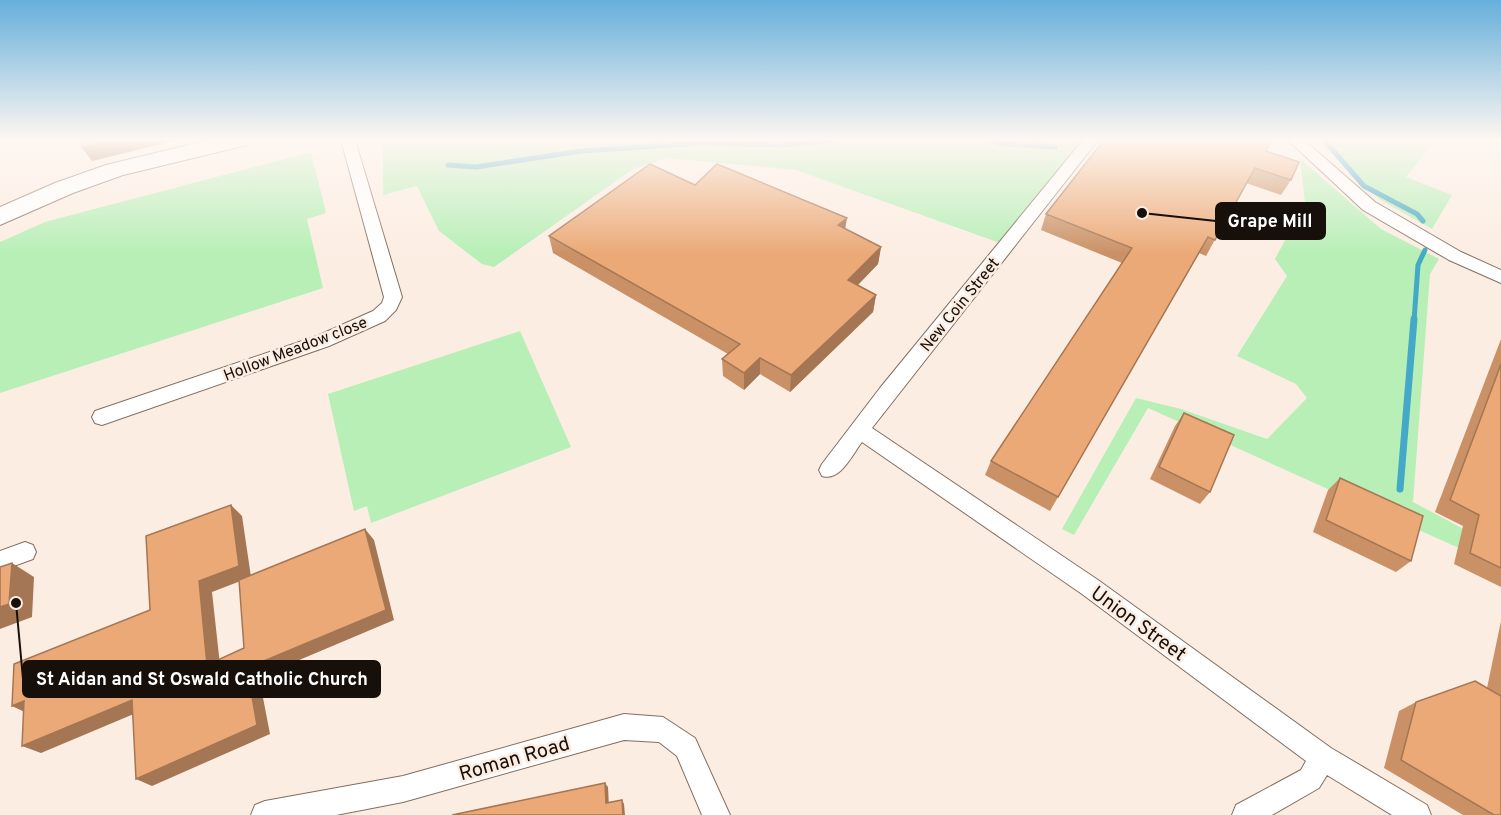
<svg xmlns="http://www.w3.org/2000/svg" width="1501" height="815" font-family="Overpass,sans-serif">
<rect width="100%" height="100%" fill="#fcede2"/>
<path fill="#b7efb7" d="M397,140H1085L1000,243L796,170L667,158L633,169L494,267L482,264L439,231L417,186L383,195V145Z
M1318,140H1436L1406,177L1452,195L1432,229L1379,199Z
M311,152L326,213L307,219L323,288L0,393V242L45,222Z
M1300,159L1381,229L1439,259L1430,274L1413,502L1501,549V567L1148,408L1074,535L1062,529L1136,398L1181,409L1267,439L1307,398L1296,384L1237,356L1287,276L1275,259L1305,203Z
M520,331L571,447L371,523L367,506L354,511L328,394Z"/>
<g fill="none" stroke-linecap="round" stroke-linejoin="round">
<path stroke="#44a8c7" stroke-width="5" d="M991,140L1003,144L1055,147
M1324,140L1364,186L1417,214L1423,221
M448,165L476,167L581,151L701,143L783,145L833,140
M1414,321L1418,265L1425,250"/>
<path stroke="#44a8c7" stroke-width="7" d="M1400,489L1414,319"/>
<g stroke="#836e5e" stroke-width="2">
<path id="minor" d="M341,140H355L402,297L396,310L385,321L329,346L102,425L95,423L92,417L95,411L317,336L373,311L382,303L384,297Z
M1083,140H1098L872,428L1098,580L1331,748L1427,805L1431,815H1392L1327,775L1319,788L1272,815H1232L1236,805L1301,770L1306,761L1082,594L862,442C852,455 840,482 822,476L819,470L822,464L880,388Z
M1288,140H1304L1375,202L1461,252L1501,270V283L1449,260L1363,210Z
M25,542L33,545L36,552L33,559L0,571V551Z
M624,714L663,717L695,738L730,815H702L677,756L659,742L624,740L403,802L336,815H251L255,805L265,801L403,776Z"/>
</g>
<g stroke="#836e5e" stroke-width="2">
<path id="primary" d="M209,140H251L247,145L123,175L73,193L0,225V207L55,183L106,165Z"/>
</g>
<use href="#minor" fill="#fff" fill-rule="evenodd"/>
<use href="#primary" fill="#fff" fill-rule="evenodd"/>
</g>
<path fill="#ca9166" d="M1266,151L1291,180L1281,195L1246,183L1206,256L1199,253L1050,511L985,475L991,461L1122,263L1041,230L1046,214Z
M695,185L845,229L881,247L878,264L858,285L876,295L873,312L790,392L760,374L744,390L723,376L722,359L728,354L553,253L549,236Z
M1501,339V587L1454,564L1463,526L1435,512Z
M1184,413L1210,492L1200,504L1150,479L1175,426Z
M1340,478L1411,561L1396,572L1313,532L1328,490Z
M1501,621V815H1463L1384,768L1399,711L1416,702L1487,688Z"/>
<path fill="#a47653" d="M114,140H178L92,161L82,148Z
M847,218L844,236L838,225Z
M881,247L878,264L846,297L848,280Z
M876,295L873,312L790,392L791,375Z
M760,358V374L744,390V373Z
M231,505L242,516L251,577L212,592L221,674L207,665L199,581Z
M365,529L374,540L394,620L259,677L270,734L152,786L136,779L247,668Z
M12,563L34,577L32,617L0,629V607Z
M132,700L148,708L41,753L22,746Z
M24,701L31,715L12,706Z
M605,783L608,787L609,808L606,803Z
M622,800L624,804L625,815H623Z"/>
<path fill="#eba977" stroke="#a47653" stroke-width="1.5" d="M81,140H114L82,148Z
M1104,140H1272L1266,151L1299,162L1291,180L1255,168L1215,240L1208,237L1058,497L991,461L1132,248L1046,214Z
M650,164L695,185L717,164L847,218L838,225L881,247L848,280L876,295L791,375L760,358L744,373L722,359L740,344L549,236Z
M1501,364V568L1470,553L1479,515L1450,500Z
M1184,413L1234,435L1210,492L1159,467Z
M1340,478L1423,516L1411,561L1326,520Z
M231,505L239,566L199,581L207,665L244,648L239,580L365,529L386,610L247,668L257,725L136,779L132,700L22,746L24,701L12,706L14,664L150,610L146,536Z
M12,563L9,604L0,607V567Z
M1475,681L1501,696V815H1494L1401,760L1416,702Z
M605,783L606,803L622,800L623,815H452Z"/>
<linearGradient id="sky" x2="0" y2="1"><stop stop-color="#66afdb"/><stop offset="0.55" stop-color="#fef7f2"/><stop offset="1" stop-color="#fef7f2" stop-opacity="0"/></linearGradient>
<rect width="1501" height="254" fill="url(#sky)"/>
<g text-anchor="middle" stroke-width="5" stroke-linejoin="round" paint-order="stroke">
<g font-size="16" fill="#170f09" stroke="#fcede2">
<text transform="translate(959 304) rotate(-51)" y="6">New Coin Street</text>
<text transform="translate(295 348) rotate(-21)" y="6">Hollow Meadow close</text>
</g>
<g font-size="20" fill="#170f09" stroke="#fcede2">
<text transform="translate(1139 623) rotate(36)" y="7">Union Street</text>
<text transform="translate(514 758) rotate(-16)" y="7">Roman Road</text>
</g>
</g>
<path fill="none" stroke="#170f09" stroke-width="2" d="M1142 213L1216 221M16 603L23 679"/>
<g fill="#170f09" stroke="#fcede2" stroke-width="2">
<circle cx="1142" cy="213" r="6"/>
<circle cx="16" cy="603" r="6"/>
</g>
<g fill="#170f09" stroke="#170f09" stroke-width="2">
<rect x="1216" y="203" width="109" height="36" rx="6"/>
<rect x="23" y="661" width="357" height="36" rx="6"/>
</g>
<g font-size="18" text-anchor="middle" font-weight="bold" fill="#fff">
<text x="1270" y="227">Grape Mill</text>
<text x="202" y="685">St Aidan and St Oswald Catholic Church</text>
</g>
</svg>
